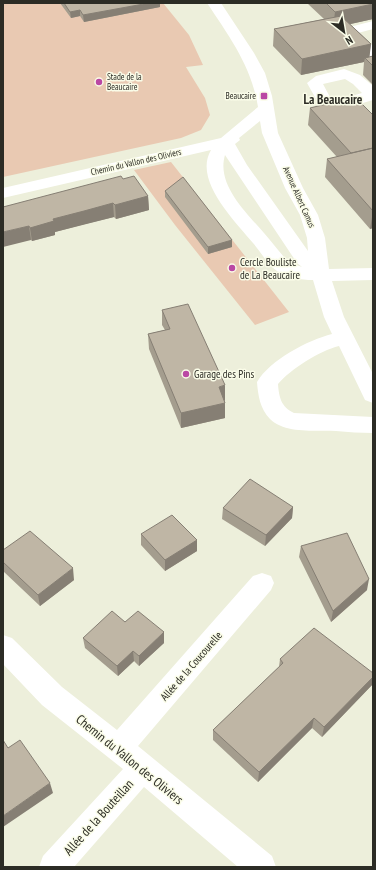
<svg xmlns="http://www.w3.org/2000/svg" width="376" height="870" font-family="'PT Sans Narrow',sans-serif">
<rect width="100%" height="100%" fill="#edefdb"/>
<path fill="#e9c9b2" d="M3,3H163L189,35L203,65L186,67L205,98L210,115L201,130L181,138L3,177Z
M171,162L289,312L255,325L175,225L134,170Z"/>
<g fill="none" stroke-linecap="round" stroke-linejoin="round">
<path fill="#fff" fill-rule="evenodd" d="M207,3H221L254,53L265,73L272,96L278,133L303,188L318,215L325,238L329,269L373,268V280L332,281L344,317L373,374V403L365,400L339,346C319,351 291,369 278,384C279,397 281,407 294,413L373,417V433C361,433 348,432 336,431C316,430 285,434 270,419C260,409 258,395 257,382C270,360 308,340 332,334L324,317L313,280C301,280 287,278 277,271C267,264 261,252 253,243C235,221 193,180 211,150L3,198V188L221,138L258,107C252,67 229,36 207,3ZM260,121L262,133L285,188L300,215L307,238L308,251L247,165L235,144L240,140L239,138ZM225,155L297,263L302,267L291,263L284,257C277,249 271,241 264,233C247,213 216,185 225,155Z
M373,21V29L358,33L373,46V58L368,57L343,34L346,28Z
M344,69L360,75L373,86V100L339,110L320,106L307,83L316,76ZM345,79L353,84L362,93L338,100L331,99L323,84Z
M262,573L271,576L274,583L271,590L138,746L272,856L276,867H238L144,787L74,867H39L43,856L123,769L42,705L3,664V635L12,638L62,687L117,730L253,576Z"/>
</g>
<path fill="#a49d8e" d="M60,3H160V7L84,22L80,16L71,18Z
M307,3H373V19L350,24L371,44L369,57L373,56V85L363,75L364,62L301,75L273,46L274,29L324,19Z
M310,108L373,115V228L370,229L325,177L327,159L337,157L308,125Z
M123,179L148,196L149,210L116,219L114,217L85,224L55,232V235L32,241L3,207Z
M165,191L232,240V247L208,254L165,197Z
M162,310L225,400V418L181,428L149,349L148,334L165,330L162,325Z
M293,507L292,518L265,546L222,519L223,508Z
M141,534L197,540V551L165,571L141,545Z
M301,546L367,590L331,622L299,557Z
M3,550L74,580L40,606L3,571Z
M125,622L164,643L139,666L134,661L118,676L85,648L83,638Z
M280,659L372,685L322,737L312,728L258,782L213,740V730L279,667Z"/>
<path fill="#867f74" d="M149,3H160V7L84,22L83,15Z
M373,4V19L333,28L335,12Z
M80,10V16L71,18L70,12Z
M371,44L369,61L365,58L364,62L301,75L302,59Z
M148,196L149,210L116,219L115,205Z
M113,203L114,217L55,232V235L32,241L30,228L53,219Z
M373,211V228L370,229Z
M29,226L31,240L3,247V232Z
M232,240V247L208,254V247Z
M225,385V400L219,402V387Z
M225,403V418L181,428V413Z
M293,507L292,518L265,546L266,535Z
M197,540V551L165,571V560Z
M73,568L74,580L40,606L38,595Z
M369,579L367,590L331,622L333,611Z
M164,632V643L139,666V656Z
M133,651L134,661L118,676L117,666Z
M373,677V682L372,685L322,737L324,727Z
M314,718L312,728L258,782L259,772Z
M50,783L53,793L3,827V816Z"/>
<path fill="#bfb6a5" stroke="#867f74" d="M64,3H149L83,15L80,10L70,12Z
M326,3H373V4L335,12Z
M341,16L371,44L302,59L274,29Z
M373,56V66L365,58Z
M355,97L373,115V148L351,153L310,108Z
M373,148V211L327,159Z
M121,176L123,179L134,176L148,196L115,205L113,203L84,211L53,219L54,221L30,228L29,226L3,232V207Z
M183,177L232,240L208,247L165,191Z
M188,304L225,385L219,387L225,403L181,413L148,334L170,329L162,310Z
M250,479L293,507L266,535L223,508Z
M172,515L197,540L165,560L141,534Z
M30,531L73,568L38,595L3,562V550Z
M347,533L369,579L333,611L301,546Z
M112,611L125,622L138,611L164,632L139,656L133,651L117,666L83,638Z
M314,628L373,673V677L324,727L314,718L259,772L213,730L283,663L280,659Z
M3,740L8,748L20,740L50,783L3,816Z"/>
<g fill="#ba48a4" stroke="#fafce8" stroke-width="1.5">
<circle cx="99" cy="82" r="4"/>
<rect x="260" y="92" width="8" height="8" rx="2"/>
<circle cx="232" cy="268" r="4"/>
<circle cx="186" cy="374" r="4"/>
</g>
<g text-anchor="middle" stroke-width="3" stroke-linejoin="round" paint-order="stroke">
<g font-size="9" fill="#2c2c25" stroke="#fafce8" text-anchor="start">
<text x="107" y="80">Stade de la<tspan x="107" dy="10">Beaucaire</tspan></text>
<text x="256" y="99" text-anchor="end">Beaucaire</text>
</g>
<g font-size="9" fill="#2c2c25" stroke="#fafce8">
<text transform="translate(136 162) rotate(-13)" y="3">Chemin du Vallon des Oliviers</text>
<text transform="translate(299 197) rotate(66)" y="3">Avenue Albert Camus</text>
</g>
<g font-size="11" fill="#2c2c25" stroke="#fafce8" text-anchor="start">
<text x="240" y="266">Cercle Bouliste<tspan x="240" dy="13">de La Beaucaire</tspan></text>
<text x="194" y="378">Garage des Pins</text>
</g>
<g font-size="11" fill="#2c2c25" stroke="#fafce8">
<text transform="translate(191 666) rotate(-49)" y="4">Allée de la Coucourelle</text>
</g>
<g font-size="13" font-weight="bold" fill="#2c2c25" stroke="#fafce8">
<text x="333" y="104">La Beaucaire</text>
</g>
<g font-size="13" fill="#2c2c25" stroke="#fafce8">
<text transform="translate(130 759) rotate(39)" y="5">Chemin du Vallon des Oliviers</text>
<text transform="translate(98 817) rotate(-48)" y="5">Allée de la Bouteillan</text>
</g>
</g>
<rect width="376" height="870" fill="none" stroke="#2c2c25" stroke-width="8"/>
<g transform="translate(344 32) rotate(149)" stroke="#fafce8" stroke-width="3" paint-order="stroke">
<path d="M0-3L7 15L0 10L-7 15Z" fill="#2c2c25"/>
<text y="-6" font-size="11" font-weight="bold" text-anchor="middle" fill="#2c2c25">N</text>
</g>
</svg>
